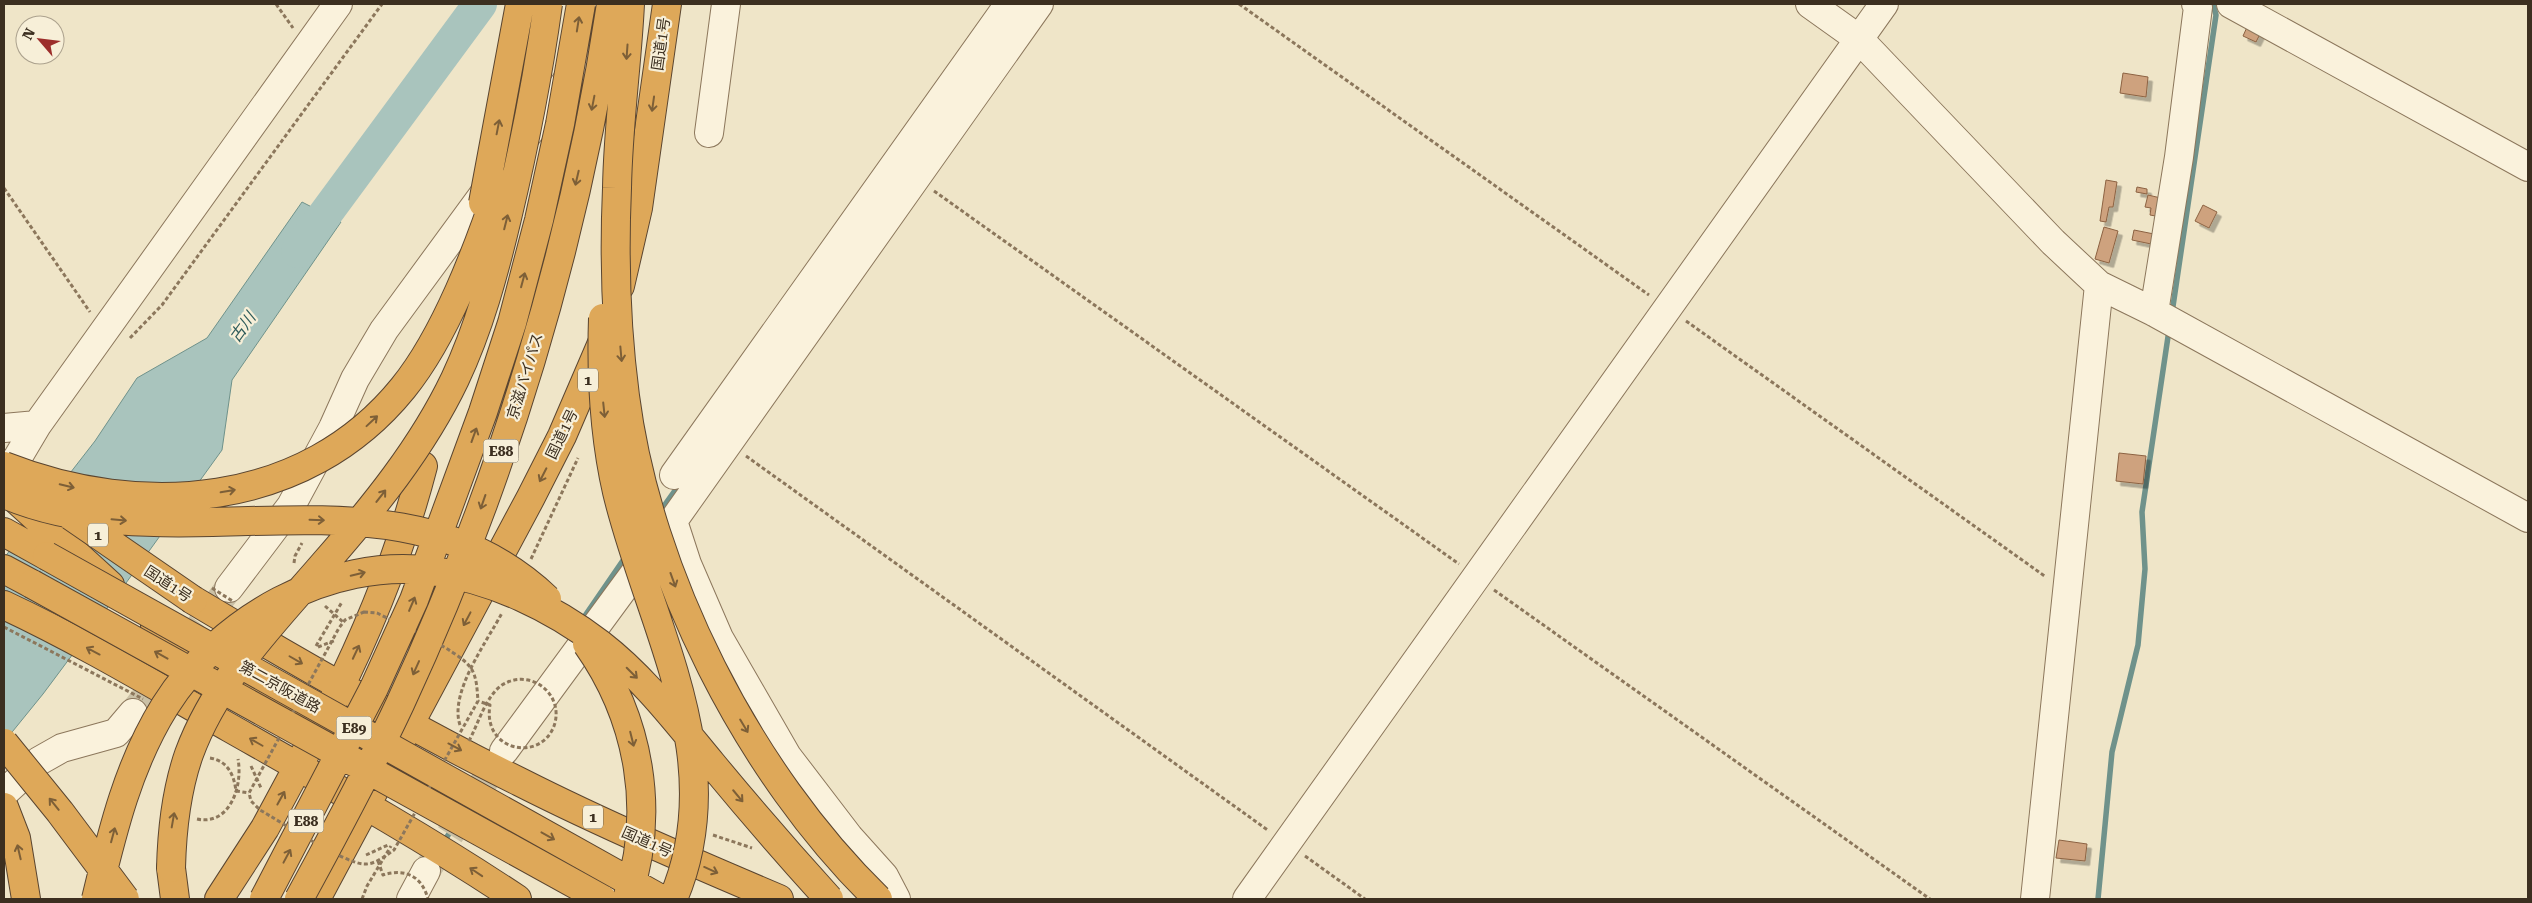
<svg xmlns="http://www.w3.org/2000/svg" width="2532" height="903" font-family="'Roboto Serif','Noto Sans JP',serif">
<defs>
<filter id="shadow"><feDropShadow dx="4.5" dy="4.5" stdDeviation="0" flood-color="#0004"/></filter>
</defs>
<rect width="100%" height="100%" fill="#efe5c8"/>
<path fill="#a9c4bd" stroke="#6f928b" d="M302,202L341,222L232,380L222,450L126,583L43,694L4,742V558L95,441L137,378L207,338Z"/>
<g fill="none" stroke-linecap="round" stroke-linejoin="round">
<path stroke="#6f928b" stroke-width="5.5" d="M2172,313L2216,15L2213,4
M659,513L681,482
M580,623L626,556
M443,843L454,826
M2098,899L2112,752L2138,645L2145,569L2142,512L2169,330"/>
<path stroke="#a9c4bd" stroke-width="34" d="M298,251L480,4"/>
</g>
<path fill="#cea27e" stroke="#8c6242" filter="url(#shadow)" d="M2248,25L2261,32L2256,42L2243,36Z
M2123,73L2148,77L2146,97L2120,93Z
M2106,180L2117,182L2113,207H2109L2106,222L2100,221Z
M2137,187L2147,189V194L2136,192Z
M2148,195L2165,199L2161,217L2150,215L2151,208L2145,207Z
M2203,205L2217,212L2209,228L2195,221Z
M2104,227L2118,231L2109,263L2095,259Z
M2134,230L2154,234L2156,245L2132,240Z
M2119,453L2146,456L2143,484L2116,481Z
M2059,840L2087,844L2085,861L2056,858Z"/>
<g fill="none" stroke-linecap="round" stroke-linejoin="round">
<path stroke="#cbc1a6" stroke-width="28" stroke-dasharray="28 14" stroke-linecap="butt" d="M133,713L229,588
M427,870L504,751"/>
<g stroke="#8c775c" stroke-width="30">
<path id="minor" d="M1810,4L1859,39L2053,242L2099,285L2154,312L2528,518
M2231,4L2528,167
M709,133L726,4
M2154,312L2179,157L2198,7L2196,4
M4,428L37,425
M674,475L1009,4
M4,476L18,457L37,425L338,4
M673,521L687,564L719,638L787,756L849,837L884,876L896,899
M229,588L291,506L333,428L355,379L384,330L612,19
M504,751L673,521L1039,4
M4,793L39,761L62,748L116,733L133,713
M411,899L426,871
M1247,899L1884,4
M2035,899L2099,285"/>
</g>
<g stroke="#5a4530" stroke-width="30">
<path id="highway" d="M620,286L638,208L667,4
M9,493L110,585
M4,532L47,556
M4,569L32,584
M193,600C300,664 409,727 520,782C605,825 692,862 779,899
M4,605C81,641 156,686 230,728C327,783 424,837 517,899
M155,625L209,666L319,727L335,738L349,754
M333,701C371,625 402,547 423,466
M376,753L390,765L502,827L535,851
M4,807L16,838L26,899
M171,868L175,899
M219,899L265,828L307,750
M316,899L531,497L562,436L602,343"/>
</g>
<path stroke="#8c775c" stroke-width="3" stroke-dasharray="4 2.5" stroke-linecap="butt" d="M276,4L293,28
M1239,4L1649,295
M4,188L90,312
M934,191L1459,564
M1686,321L2046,577
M130,338L162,305L382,4
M746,456L1269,831
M531,559L578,458
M294,563L295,556L302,543
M1494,590L1930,899
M316,646L342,602
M318,647L336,640
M460,725C449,693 486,643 502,613
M251,766L261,788
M197,819C230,826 243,786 238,759
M713,835L752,848
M366,855L388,845
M1305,856L1365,899
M362,899L367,886L391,846"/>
<use href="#minor" stroke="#faf2dc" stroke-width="28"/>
<use href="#highway" stroke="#dea859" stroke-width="28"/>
<g stroke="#5a4530" stroke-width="30" stroke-linecap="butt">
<path id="highway-bridge" d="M630,4C627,65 618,126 617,188C614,256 616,328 625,396C648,575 749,774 878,899
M483,203L520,4
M603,318C601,377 604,435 617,492C649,626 733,759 673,899
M4,466C141,520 305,509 403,388C446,335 478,249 500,184
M4,494C179,569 395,454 547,599
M71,516L193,600
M47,556L661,899
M32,584L602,899
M587,644C640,719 656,812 627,899
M4,743L60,812L125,899
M171,868C172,829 176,791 189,754C216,680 273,623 323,565C373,508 422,448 455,379C479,328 494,273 507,218C524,147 538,76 548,4
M96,899C112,833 128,765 165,706C219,620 328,557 433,571C493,579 553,608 600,644C644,678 677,722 712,764C750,810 789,855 829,899
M264,899L374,688L414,600L483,412L512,323L539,220L560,124L581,4
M299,899C334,835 369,770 400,704C503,483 575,244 611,4"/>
</g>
<path stroke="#8c775c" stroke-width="3" stroke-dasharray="4 2.5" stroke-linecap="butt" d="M212,588L234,602
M325,606L343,622
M364,612L377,613C398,624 457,649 470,667C477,676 477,689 478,701L394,850C385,856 375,865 363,864C342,862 281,822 260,810L251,801L249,793L339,628L345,620Z
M4,627L143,699
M469,741C478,724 486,696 502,685C531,667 565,695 554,726C540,763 482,751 490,705L478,701
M210,758C228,761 234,775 236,791L249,793
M378,861L383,875C405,868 422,876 428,899"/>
<use href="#highway-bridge" stroke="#dea859" stroke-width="28"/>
</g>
<defs><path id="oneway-shaft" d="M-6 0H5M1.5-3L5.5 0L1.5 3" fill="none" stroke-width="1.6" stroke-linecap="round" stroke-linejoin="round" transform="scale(1.25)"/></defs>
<g stroke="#7d5f37">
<use href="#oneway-shaft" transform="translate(578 24) rotate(-81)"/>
<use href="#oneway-shaft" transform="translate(627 52) rotate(94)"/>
<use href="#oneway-shaft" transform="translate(593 103) rotate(101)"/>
<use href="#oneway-shaft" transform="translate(653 104) rotate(98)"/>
<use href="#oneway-shaft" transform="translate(498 127) rotate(-79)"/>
<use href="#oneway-shaft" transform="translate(577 178) rotate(103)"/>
<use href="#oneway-shaft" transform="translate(506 222) rotate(-76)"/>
<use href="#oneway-shaft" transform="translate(523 280) rotate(-75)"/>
<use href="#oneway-shaft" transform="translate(621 354) rotate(85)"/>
<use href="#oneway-shaft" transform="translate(604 410) rotate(84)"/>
<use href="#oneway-shaft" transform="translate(372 421) rotate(-43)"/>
<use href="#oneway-shaft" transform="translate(474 435) rotate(-70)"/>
<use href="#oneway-shaft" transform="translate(543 475) rotate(117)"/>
<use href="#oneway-shaft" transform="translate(67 486) rotate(13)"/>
<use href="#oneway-shaft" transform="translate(228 491) rotate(-10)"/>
<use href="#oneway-shaft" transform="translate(381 496) rotate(-52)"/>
<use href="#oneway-shaft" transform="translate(483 502) rotate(109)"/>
<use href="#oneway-shaft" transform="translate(119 520) rotate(5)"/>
<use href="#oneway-shaft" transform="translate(317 520) rotate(2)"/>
<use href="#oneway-shaft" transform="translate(358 574) rotate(-13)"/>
<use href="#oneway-shaft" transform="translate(673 580) rotate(70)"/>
<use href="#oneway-shaft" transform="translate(412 604) rotate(-67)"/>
<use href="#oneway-shaft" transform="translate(467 619) rotate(118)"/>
<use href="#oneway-shaft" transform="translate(93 651) rotate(-152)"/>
<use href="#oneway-shaft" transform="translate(356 652) rotate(-65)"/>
<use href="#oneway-shaft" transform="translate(161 655) rotate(-151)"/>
<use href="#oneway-shaft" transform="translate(296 660) rotate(30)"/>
<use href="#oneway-shaft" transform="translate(416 668) rotate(114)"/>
<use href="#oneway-shaft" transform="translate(632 673) rotate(45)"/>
<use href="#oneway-shaft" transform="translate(744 726) rotate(59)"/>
<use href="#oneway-shaft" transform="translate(632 739) rotate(76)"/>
<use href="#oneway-shaft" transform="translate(256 742) rotate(-150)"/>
<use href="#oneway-shaft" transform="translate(455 747) rotate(28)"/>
<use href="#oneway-shaft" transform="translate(738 796) rotate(50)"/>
<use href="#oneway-shaft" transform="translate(281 798) rotate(-61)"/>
<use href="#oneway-shaft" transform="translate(54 804) rotate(-129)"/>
<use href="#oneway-shaft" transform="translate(173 820) rotate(-80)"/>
<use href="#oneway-shaft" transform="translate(113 835) rotate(-75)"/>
<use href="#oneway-shaft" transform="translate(548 836) rotate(29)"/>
<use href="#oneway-shaft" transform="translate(19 852) rotate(-103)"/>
<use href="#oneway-shaft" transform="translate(287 856) rotate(-62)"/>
<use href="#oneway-shaft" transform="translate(711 870) rotate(24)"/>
<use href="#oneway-shaft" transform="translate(476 872) rotate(-146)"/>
</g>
<g text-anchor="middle" stroke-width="4.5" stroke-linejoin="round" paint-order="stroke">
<g fill="#f7efd8" stroke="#746957" stroke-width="1">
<rect x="578" y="368.5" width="20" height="23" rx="4"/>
<rect x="483.5" y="439.5" width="35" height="23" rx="4"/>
<rect x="88" y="523.5" width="20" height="23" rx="4"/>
<rect x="336.5" y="716.5" width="35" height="23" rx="4"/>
<rect x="583" y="805.5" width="20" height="23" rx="4"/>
<rect x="288.5" y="809.5" width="35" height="23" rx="4"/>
</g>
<g font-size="14" font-weight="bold" fill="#3c2f20">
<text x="588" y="385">1</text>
<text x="501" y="456">E88</text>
<text x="98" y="540">1</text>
<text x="354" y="733">E89</text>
<text x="593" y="822">1</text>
<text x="306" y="826">E88</text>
</g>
<g font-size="15" fill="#3c2f20" stroke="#f7efd8">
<text transform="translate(661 44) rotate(-82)" y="5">国道1号</text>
<text transform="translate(525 376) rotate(-73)" y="5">京滋バイパス</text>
<text transform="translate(562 434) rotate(-64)" y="5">国道1号</text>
<text transform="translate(168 584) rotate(33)" y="5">国道1号</text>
<text transform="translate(280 687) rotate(29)" y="5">第二京阪道路</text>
<text transform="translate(647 842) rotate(24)" y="5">国道1号</text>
</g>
<g font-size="16" font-style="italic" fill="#2f5c5b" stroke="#f7efd8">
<text transform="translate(242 327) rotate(-54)" y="6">古川</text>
</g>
</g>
<rect width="2532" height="903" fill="none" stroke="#3c2f20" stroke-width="10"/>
<g transform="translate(40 40) rotate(298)"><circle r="24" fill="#f7efd8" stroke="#aca28e"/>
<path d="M0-4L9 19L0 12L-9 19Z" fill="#9c2e2b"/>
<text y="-8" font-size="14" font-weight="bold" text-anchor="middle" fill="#3c2f20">N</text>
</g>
</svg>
